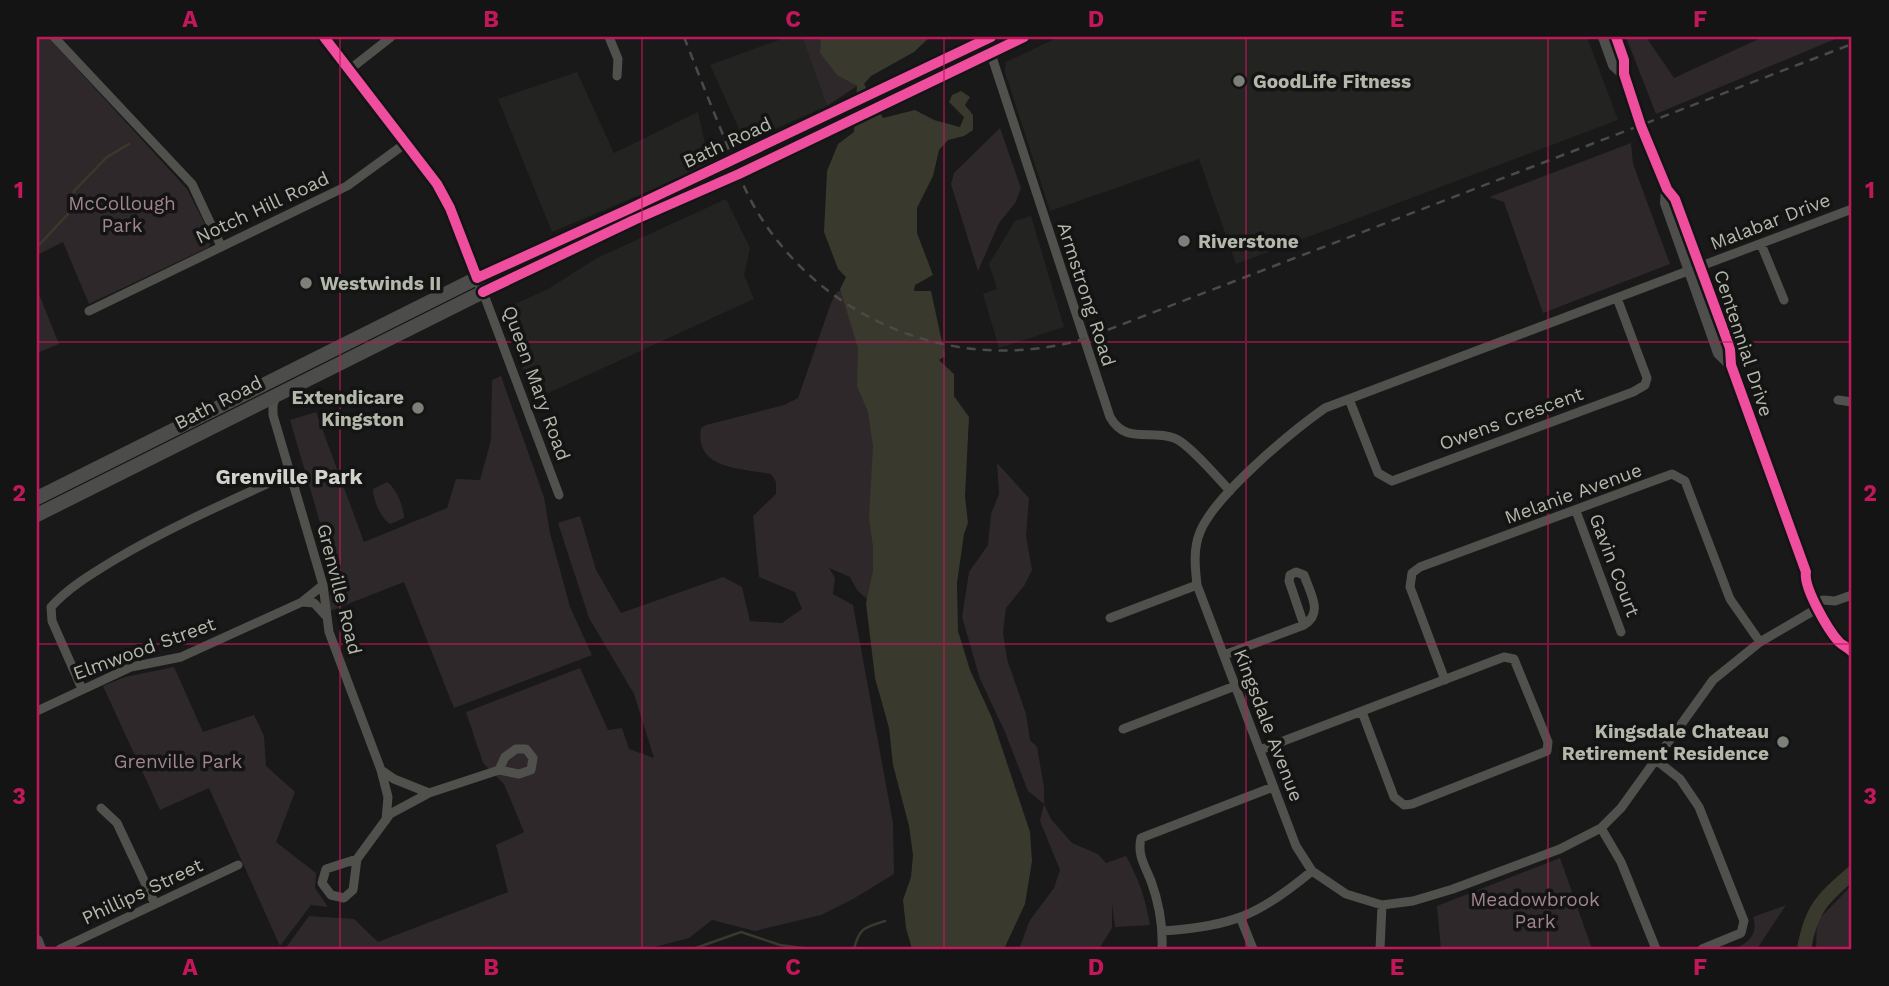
<svg xmlns="http://www.w3.org/2000/svg" width="1889" height="986" font-family="'Work Sans',sans-serif">
<rect width="100%" height="100%" fill="#181918"/>
<path fill="#232422" d="M787,37H802L827,106L745,142L710,65Z
M1059,37H1587L1618,120L1236,264L1199,159L1050,211L1005,72L1006,62Z
M577,72L614,153L698,112L710,165L552,232L498,99Z
M726,199L750,248L744,275L754,299L533,400L504,309L548,289L597,258Z
M1031,216L1064,327L999,348L983,294L997,289L989,264L1015,221Z"/>
<path fill="#2f282a" d="M37,37H48L187,189L212,238L209,247L89,304L63,242L37,255Z
M802,37H833L838,76L857,86L827,106Z
M1626,37H1646L1674,78L1763,37H1840L1656,114Z
M1000,128L1021,188L1016,202L999,223L978,271L951,184L954,173Z
M1631,143L1633,164L1670,264L1543,313L1504,202L1489,197Z
M855,284L875,338L880,611L857,590L850,577L829,568L835,578L833,594L853,605L893,823L894,874L853,899L821,915L755,931L712,920L689,938L647,949H285L309,916L354,919L378,942L508,892L496,845L524,832L504,784L483,763L466,712L580,668L608,730L622,728L629,749L654,758L634,694L589,618L558,523L580,516L596,570L621,613L723,577L742,587L750,621L782,623L802,609L795,592L759,577L753,516L776,494V482L771,474C741,468 694,470 701,428L706,425L784,405L798,398L831,303L837,292Z
M37,289L59,344L37,353Z
M501,376L544,497L550,533L570,607L592,655L454,708L404,582L330,611L329,553L290,420L316,412L364,542L447,508L456,479L480,480L491,440L492,380Z
M997,463L1029,498L1026,536L1032,570L1024,586L1006,608L1003,632L1007,659L1026,714L1030,740L1037,747L1044,787V804L1051,819L1072,843L1098,854L1106,863L1126,856C1138,877 1146,900 1150,925L1115,927L1112,904V928L1099,949H1019L1030,920L1054,888L1060,870L1040,821L1044,804L1028,791L1005,732L980,679L962,617L969,572L988,545L991,514L999,494Z
M387,482C396,488 404,507 404,518L390,524C381,518 373,500 373,489Z
M174,667L203,732L254,715L264,736L266,766L295,792L276,842L316,873L315,888L328,907L311,905L280,946L209,788L160,810L103,686L125,677Z
M1560,858L1592,949H1441L1437,906Z
M1852,885V949H1816L1817,921Z
M1786,905L1757,949H1733C1747,944 1759,935 1753,917Z"/>
<path fill="#39392d" d="M821,37H930L914,52L871,76L864,84L883,118L915,110L934,120L960,127L964,117L949,102L952,95L961,91L970,97L965,105L973,115V130L964,136L948,140L939,150L933,176L917,208V233L933,275L915,285L914,291H931L945,356L939,360L954,374V396L969,417L965,496L968,523L964,534L957,583L958,631L970,670L992,718L1030,832L1032,861L1025,904L1004,949H912L906,928L903,900L911,877L913,855L909,826L893,765L889,728L875,678L866,603L873,571V547L869,518L873,446L868,412L857,386L858,348L840,289L846,277L838,269L824,232L827,171L838,144L854,132L857,86L838,76L820,53Z"/>
<g fill="none" stroke-linecap="round" stroke-linejoin="round">
<path stroke="#39392d" stroke-width="2.5" d="M37,245L40,244L68,214L74,191L107,157L129,144
M693,949L741,932L780,945L810,949
M854,949C859,928 865,927 885,921"/>
<path stroke="#39392d" stroke-width="14" d="M1804,949C1811,909 1822,899 1852,873"/>
<path stroke="#50514d" stroke-width="9" d="M54,37L192,184L221,246
M609,37L618,59L617,76
M990,51L1110,417C1126,445 1149,429 1174,438C1187,442 1219,479 1230,491
M349,70L391,37
M1761,244L1784,300
M483,292L559,495
M89,311L347,186L406,143
M276,396L273,405V415L323,585L329,632L381,770L388,797L386,820
M1349,399L1378,473L1392,481L1633,392L1645,385L1647,378L1617,298
M1838,400L1852,402
M1576,511L1621,632
M1823,600L1835,601L1852,595
M302,602L314,603L326,616
M1818,608L1760,642L1713,680L1621,808L1601,828L1560,849L1453,889L1413,901L1382,905L1346,894L1312,871L1296,846L1197,585C1195,567 1193,549 1200,532C1215,495 1291,432 1325,408L1852,209
M1110,618L1197,585
M1224,655L1304,625C1324,613 1310,593 1304,575L1296,572L1290,575L1289,581L1304,625
M1445,680L1410,587L1412,573L1420,567L1672,474L1685,481L1730,599L1760,642
M82,689L52,621L51,607C69,587 93,573 116,559C172,526 232,500 291,473
M37,711L131,667L181,657L302,602L323,585
M1123,729L1235,686
M1260,750L1504,657L1514,659L1548,742L1547,751L1412,804L1404,805L1394,797L1362,712
M1656,760L1680,779L1699,807L1744,921L1741,933L1702,949
M381,770L394,779L429,793
M101,808L117,823L155,904
M1601,828L1621,862L1656,949
M357,859L326,869L322,883L331,895L344,898L353,890L357,859L390,814L429,793L499,770L519,774L531,770L533,758L526,749H516L505,757L499,770
M1241,919L1253,949
M1163,931C1232,926 1258,916 1312,871
M60,949L238,865
M1162,949C1163,927 1159,903 1151,881C1145,866 1137,855 1141,838L1273,787
M1380,949L1382,905"/>
<path stroke="#4e4f4c" stroke-width="12" d="M324,37L437,184L450,208L481,286
M1604,37L1614,65L1624,74
M1616,37L1624,60V74L1641,126L1667,189L1675,199L1730,348L1731,365L1806,572C1803,587 1828,630 1839,642C1843,646 1848,647 1852,652
M1667,189L1666,203L1719,353L1731,365
M37,941L40,949"/>
<path stroke="#4c4d4a" stroke-width="14" d="M37,498L477,278L629,209L991,37
M37,515L473,297L634,220L739,174L1024,37"/>
<path stroke="#4a4b48" stroke-width="2.5" stroke-dasharray="9 7" stroke-linecap="butt" d="M684,37C697,70 710,103 723,135C733,160 742,185 755,208C822,322 958,376 1084,339L1852,44"/>
<g stroke="#131413" stroke-width="15">
<path id="cycleway" d="M324,37L437,184L450,208L477,278L629,209L991,37
M1616,37L1624,60V74L1641,126L1667,189L1675,199L1730,348L1731,365L1806,572C1803,587 1828,630 1839,642C1843,646 1848,647 1852,652
M483,292L634,220L739,174L1024,37"/>
</g>
<use href="#cycleway" stroke="#ef4d9e" stroke-width="10"/>
</g>
<path fill="none" stroke="#c2185b" stroke-width="2" stroke-opacity="0.55" d="M340,37V949M642,37V949M944,37V949M1246,37V949M1548,37V949M37,342H1852M37,644H1852"/>
<g fill="#7d8078" stroke="#131413" stroke-width="2.5">
<circle cx="1239" cy="81" r="7"/>
<circle cx="1184" cy="241" r="7"/>
<circle cx="306" cy="283" r="7"/>
<circle cx="418" cy="408" r="7"/>
<circle cx="1783" cy="742" r="7"/>
</g>
<g text-anchor="middle" stroke-width="7" stroke-linejoin="round" paint-order="stroke">
<g font-size="19" font-weight="bold" fill="#b4b8ab" stroke="#131413" text-anchor="start">
<text x="1253" y="88">GoodLife Fitness</text>
<text x="1198" y="248">Riverstone</text>
<text x="320" y="290">Westwinds II</text>
<text x="404" y="404" text-anchor="end">Extendicare<tspan x="404" dy="22">Kingston</tspan></text>
<text x="1769" y="738" text-anchor="end">Kingsdale Chateau<tspan x="1769" dy="22">Retirement Residence</tspan></text>
</g>
<g font-size="19" fill="#b4b8ab" stroke="#131413">
<text transform="translate(727 142) rotate(-25)" y="7">Bath Road</text>
<text transform="translate(262 207) rotate(-25)" y="7">Notch Hill Road</text>
<text transform="translate(1770 221) rotate(-21)" y="7">Malabar Drive</text>
<text transform="translate(1087 294) rotate(72)" y="7">Armstrong Road</text>
<text transform="translate(1744 343) rotate(72)" y="7">Centennial Drive</text>
<text transform="translate(537 383) rotate(70)" y="7">Queen Mary Road</text>
<text transform="translate(218 402) rotate(-27)" y="7">Bath Road</text>
<text transform="translate(1511 418) rotate(-20)" y="7">Owens Crescent</text>
<text transform="translate(1573 493) rotate(-20)" y="7">Melanie Avenue</text>
<text transform="translate(1615 565) rotate(69)" y="7">Gavin Court</text>
<text transform="translate(340 589) rotate(76)" y="7">Grenville Road</text>
<text transform="translate(144 648) rotate(-20)" y="7">Elmwood Street</text>
<text transform="translate(1269 725) rotate(69)" y="7">Kingsdale Avenue</text>
<text transform="translate(142 891) rotate(-25)" y="7">Phillips Street</text>
</g>
<g font-size="19" fill="#a1848f" stroke="#131413">
<text x="122" y="210">McCollough<tspan x="122" dy="22">Park</tspan></text>
<text x="178" y="768">Grenville Park</text>
<text x="1535" y="906">Meadowbrook<tspan x="1535" dy="22">Park</tspan></text>
</g>
<g font-size="21" font-weight="bold" fill="#d2d4cc" stroke="#131413">
<text x="289" y="484">Grenville Park</text>
</g>
</g>
<rect width="1889" height="986" fill="none" stroke="#131413" stroke-width="77"/>
<rect x="38" y="38" width="1812" height="910" fill="none" stroke="#c2185b" stroke-width="2.5"/>
<g font-size="23" text-anchor="middle" font-weight="bold" fill="#c2185b">
<text x="190" y="27">A</text>
<text x="491" y="27">B</text>
<text x="793" y="27">C</text>
<text x="1096" y="27">D</text>
<text x="1397" y="27">E</text>
<text x="1700" y="27">F</text>
<text x="19" y="198">1</text>
<text x="1870" y="198">1</text>
<text x="19" y="501">2</text>
<text x="1870" y="501">2</text>
<text x="19" y="804">3</text>
<text x="1870" y="804">3</text>
<text x="190" y="975">A</text>
<text x="491" y="975">B</text>
<text x="793" y="975">C</text>
<text x="1096" y="975">D</text>
<text x="1397" y="975">E</text>
<text x="1700" y="975">F</text>
</g>
</svg>
